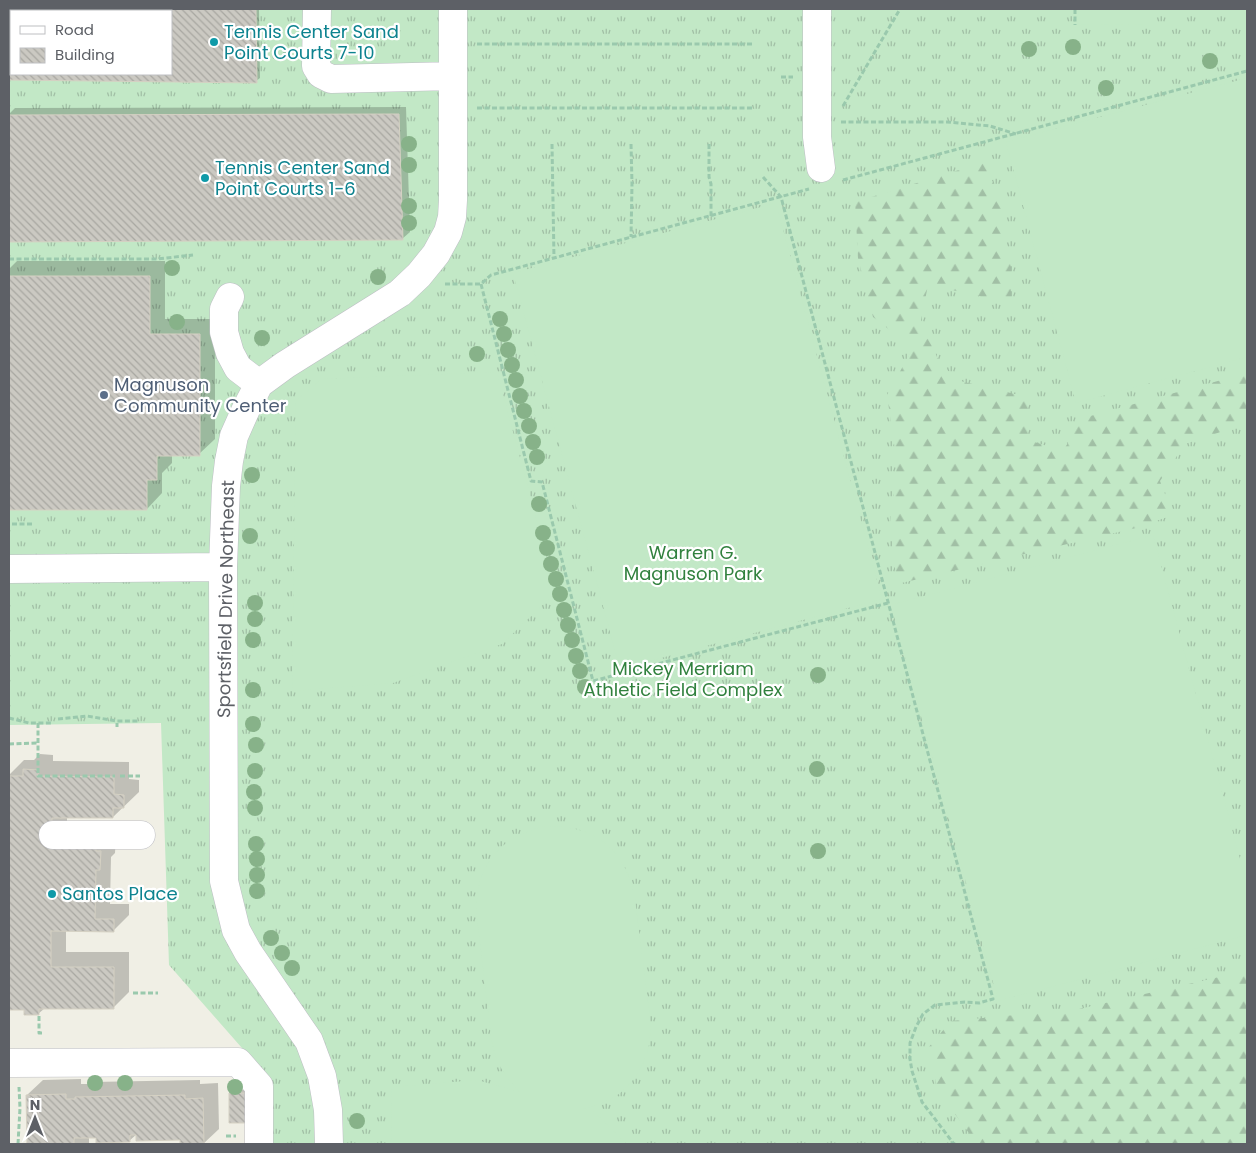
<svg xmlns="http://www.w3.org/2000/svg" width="1256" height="1153" font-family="Poppins,sans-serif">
<defs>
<pattern id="grass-tufts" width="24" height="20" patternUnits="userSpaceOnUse" patternTransform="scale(1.25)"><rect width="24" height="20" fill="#c2e8c6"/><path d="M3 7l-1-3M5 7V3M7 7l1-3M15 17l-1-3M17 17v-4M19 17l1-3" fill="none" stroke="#a1bfa5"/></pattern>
<pattern id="forest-firs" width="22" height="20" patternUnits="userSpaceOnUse" patternTransform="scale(1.25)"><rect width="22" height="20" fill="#c2e8c6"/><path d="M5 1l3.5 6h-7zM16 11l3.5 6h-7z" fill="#a1bfa5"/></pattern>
<pattern id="building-back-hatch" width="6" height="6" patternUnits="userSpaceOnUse" patternTransform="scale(1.25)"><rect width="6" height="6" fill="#cbc9c2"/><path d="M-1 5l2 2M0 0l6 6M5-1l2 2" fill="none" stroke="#a8a7a1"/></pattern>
</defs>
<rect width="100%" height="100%" fill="#f0efe5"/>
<path fill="url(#grass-tufts)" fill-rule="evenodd" d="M9,9H1247V1144H272L271,1081L169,965L161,723L9,725ZM11,11H171V74H11Z"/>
<path fill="url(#forest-firs)" d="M985,162L1003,209V241L1011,267V304L975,295L928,285L921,320L940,364L960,381L1028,397V440L1063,451L1083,418L1247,373V423L1185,444L1160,481L1173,515L1136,528L897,584L890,525L897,464L887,395L913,348L873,317L858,258L855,202Z
M1241,972L1247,976V1144H977L938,1091L928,1048L951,1021L1079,1009Z"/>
<path fill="#c2e8c6" d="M1077,9H1146V24L1078,25Z
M1247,78V357L1076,403L1006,142Z
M776,203L882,599L620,669L513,273Z
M497,372L556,592L502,644L393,683L292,691L296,401L321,379Z
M1153,535L1247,885V935L998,1001L891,605Z
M545,826C596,825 626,849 635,899L650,1018C650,1029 651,1039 648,1049C643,1070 628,1091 609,1100C600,1104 592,1106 583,1109L594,1112L627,1144H391L392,1087L477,1080L520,1092C502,1072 496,1064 491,1037L477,917C474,867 497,838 545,826Z"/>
<path fill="#0003" fill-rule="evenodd" d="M9,9H259L260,78L256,81L9,79ZM11,11H171V74H11Z
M406,107L410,232L402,239L9,241V114L15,108Z
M17,261H165V319H215V439L199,454L172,455V463L162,473V493L147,509H9V269Z
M40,754L53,755V761L129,762V779L139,780V792L113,817H67V825L116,836L115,853L111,857L110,904H129V915L113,931L66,930V952H129V992L113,1008H45L38,1014L26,1009L9,1008V775L24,760H34Z
M81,1079V1084H89L92,1082L200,1080V1084L218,1083L219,1129L203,1144H182V1139L137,1134L129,1141L98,1137H89V1144H26L28,1142L27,1095L43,1080Z
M234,1090H250V1118L230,1093Z"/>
<path fill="url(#building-back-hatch)" stroke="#d5d1c3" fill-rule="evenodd" d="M9,9H256L257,83L9,80ZM11,11H171V74H11Z
M399,114L403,240L9,242V115Z
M9,276H150V334H200V456H157V480H147V510H9Z
M23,769L38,770V776L114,777V794L124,795V808H113V818H52V840H96V851H101L100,870H96L95,919H114V932L51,931V967H114V1009H39V1015H24V1010H9V776H23Z
M229,1093H247V1123H229Z
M66,1094V1099H75V1097L185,1095V1099L203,1098L204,1144H180V1140L136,1141V1135H130V1142L96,1143V1138H74V1144H25L27,1143L26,1095Z"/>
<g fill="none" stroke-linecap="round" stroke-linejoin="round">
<g stroke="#bdbec4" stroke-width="29">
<path id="minor" d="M317,9L316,66L321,74L331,79L453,76
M817,9V137L821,168
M230,297L224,309V332L230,353L238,368L259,384
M9,569L223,567
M53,835H141
M9,1063L238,1062L259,1086V1144
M329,1144L328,1110L322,1076L309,1041L248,952L236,930L224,881L223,567L226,486L229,461L234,436L246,409L259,384L285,365L400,293L419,275L436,254L448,232L452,217L453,200V9"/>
</g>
<path stroke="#9ac9ad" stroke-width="3" stroke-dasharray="5 2.5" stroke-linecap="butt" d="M1075,9V25
M477,44H754
M283,52H292
M781,77H793
M843,106L900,9
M477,108H754
M841,122H947L990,126L1016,134
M552,144L554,258
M631,144L632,184L631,237
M709,144V177L711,184V216
M763,177L781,197L993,999L979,1003L965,1002L935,1005L923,1014L916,1027L910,1043V1059L912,1071L922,1102L954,1144
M843,180L1247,71
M9,259H157L193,255
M445,284H481L491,275L809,189
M481,284L531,481L542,482L593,681L888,603
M12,524H34
M9,718L29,723H52
M58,719L87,716L117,721H139
M38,723V776H115
M117,723V727
M9,744L38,743
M120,776H125
M128,776H140
M133,993H158
M39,1016V1033H44
M226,1136H236
M18,1144L20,1108L19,1087"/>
<use href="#minor" stroke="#fff" stroke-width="28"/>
</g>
<g fill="#87b289">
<circle cx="1073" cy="47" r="8"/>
<circle cx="1029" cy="49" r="8"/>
<circle cx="1210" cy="61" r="8"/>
<circle cx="1106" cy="88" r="8"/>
<circle cx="409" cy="144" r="8"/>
<circle cx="409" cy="165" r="8"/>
<circle cx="409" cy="206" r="8"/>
<circle cx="409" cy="223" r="8"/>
<circle cx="172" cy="268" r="8"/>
<circle cx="378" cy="277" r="8"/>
<circle cx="500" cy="319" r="8"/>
<circle cx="177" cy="322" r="8"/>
<circle cx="504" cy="334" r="8"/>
<circle cx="262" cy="338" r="8"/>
<circle cx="508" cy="350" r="8"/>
<circle cx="477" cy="354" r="8"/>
<circle cx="512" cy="365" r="8"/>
<circle cx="516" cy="380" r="8"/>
<circle cx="520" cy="396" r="8"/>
<circle cx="524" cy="411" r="8"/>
<circle cx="529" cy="426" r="8"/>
<circle cx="533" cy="442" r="8"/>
<circle cx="537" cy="457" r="8"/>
<circle cx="252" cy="475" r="8"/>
<circle cx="539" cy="504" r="8"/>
<circle cx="543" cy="533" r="8"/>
<circle cx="250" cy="536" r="8"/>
<circle cx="547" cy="548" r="8"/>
<circle cx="551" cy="564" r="8"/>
<circle cx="556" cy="579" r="8"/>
<circle cx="560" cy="594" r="8"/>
<circle cx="255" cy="603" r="8"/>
<circle cx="564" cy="610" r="8"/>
<circle cx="255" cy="619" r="8"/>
<circle cx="568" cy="625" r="8"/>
<circle cx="253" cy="640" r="8"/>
<circle cx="572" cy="640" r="8"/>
<circle cx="576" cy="656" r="8"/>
<circle cx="580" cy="671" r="8"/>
<circle cx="818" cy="675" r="8"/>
<circle cx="585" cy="687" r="8"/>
<circle cx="253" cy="690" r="8"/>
<circle cx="253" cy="724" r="8"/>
<circle cx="256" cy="745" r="8"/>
<circle cx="817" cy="769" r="8"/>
<circle cx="255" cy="771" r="8"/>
<circle cx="254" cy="792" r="8"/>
<circle cx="255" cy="808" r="8"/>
<circle cx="256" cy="844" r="8"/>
<circle cx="818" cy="851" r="8"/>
<circle cx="257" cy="859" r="8"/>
<circle cx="257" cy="875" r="8"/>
<circle cx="257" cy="891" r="8"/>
<circle cx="271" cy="938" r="8"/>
<circle cx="282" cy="953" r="8"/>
<circle cx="292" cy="968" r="8"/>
<circle cx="95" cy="1083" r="8"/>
<circle cx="125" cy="1083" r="8"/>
<circle cx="235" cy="1087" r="8"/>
<circle cx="357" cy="1121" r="8"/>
</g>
<g fill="#0f9aa8" stroke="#fff" stroke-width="2">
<circle cx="214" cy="42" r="5"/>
<circle cx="205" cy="178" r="5"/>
<circle cx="52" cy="894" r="5"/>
</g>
<circle fill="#5c6f8a" stroke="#fff" stroke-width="2" cx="104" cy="395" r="5"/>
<g text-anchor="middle" stroke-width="4.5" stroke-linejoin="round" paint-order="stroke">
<g font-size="18" fill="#0d838f" stroke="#fff" text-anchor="start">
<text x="224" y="38">Tennis Center Sand<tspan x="224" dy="21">Point Courts 7-10</tspan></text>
<text x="215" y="174">Tennis Center Sand<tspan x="215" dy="21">Point Courts 1-6</tspan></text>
<text x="62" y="900">Santos Place</text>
</g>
<g font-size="18" fill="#4e5e75" stroke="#fff" text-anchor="start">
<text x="114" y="391">Magnuson<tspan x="114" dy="21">Community Center</tspan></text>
</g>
<g font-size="18" fill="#31813e" stroke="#fff">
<text x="693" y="559">Warren G.<tspan x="693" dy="21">Magnuson Park</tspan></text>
<text x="683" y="675">Mickey Merriam<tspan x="683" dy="21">Athletic Field Complex</tspan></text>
</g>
<g font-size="18" fill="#5d6066" stroke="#fff">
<text transform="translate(226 599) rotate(-89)" y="6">Sportsfield Drive Northeast</text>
</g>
</g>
<rect width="1256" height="1153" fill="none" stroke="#5d6066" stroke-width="20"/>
<rect x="10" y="10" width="162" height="65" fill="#ffffff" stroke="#bebfc2"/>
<rect x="20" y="26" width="25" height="8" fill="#ffffff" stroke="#bebfc2"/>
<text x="55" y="35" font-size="15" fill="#5d6066">Road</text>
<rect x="20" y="48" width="25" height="15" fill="url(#building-back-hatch)" stroke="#bebfc2"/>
<text x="55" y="60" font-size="15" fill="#5d6066">Building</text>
<g transform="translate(35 1118)" stroke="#ffffff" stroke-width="4" paint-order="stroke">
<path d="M0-4L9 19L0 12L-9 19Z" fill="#5d6066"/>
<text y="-8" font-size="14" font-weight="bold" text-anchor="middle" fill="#5d6066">N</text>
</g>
</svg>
